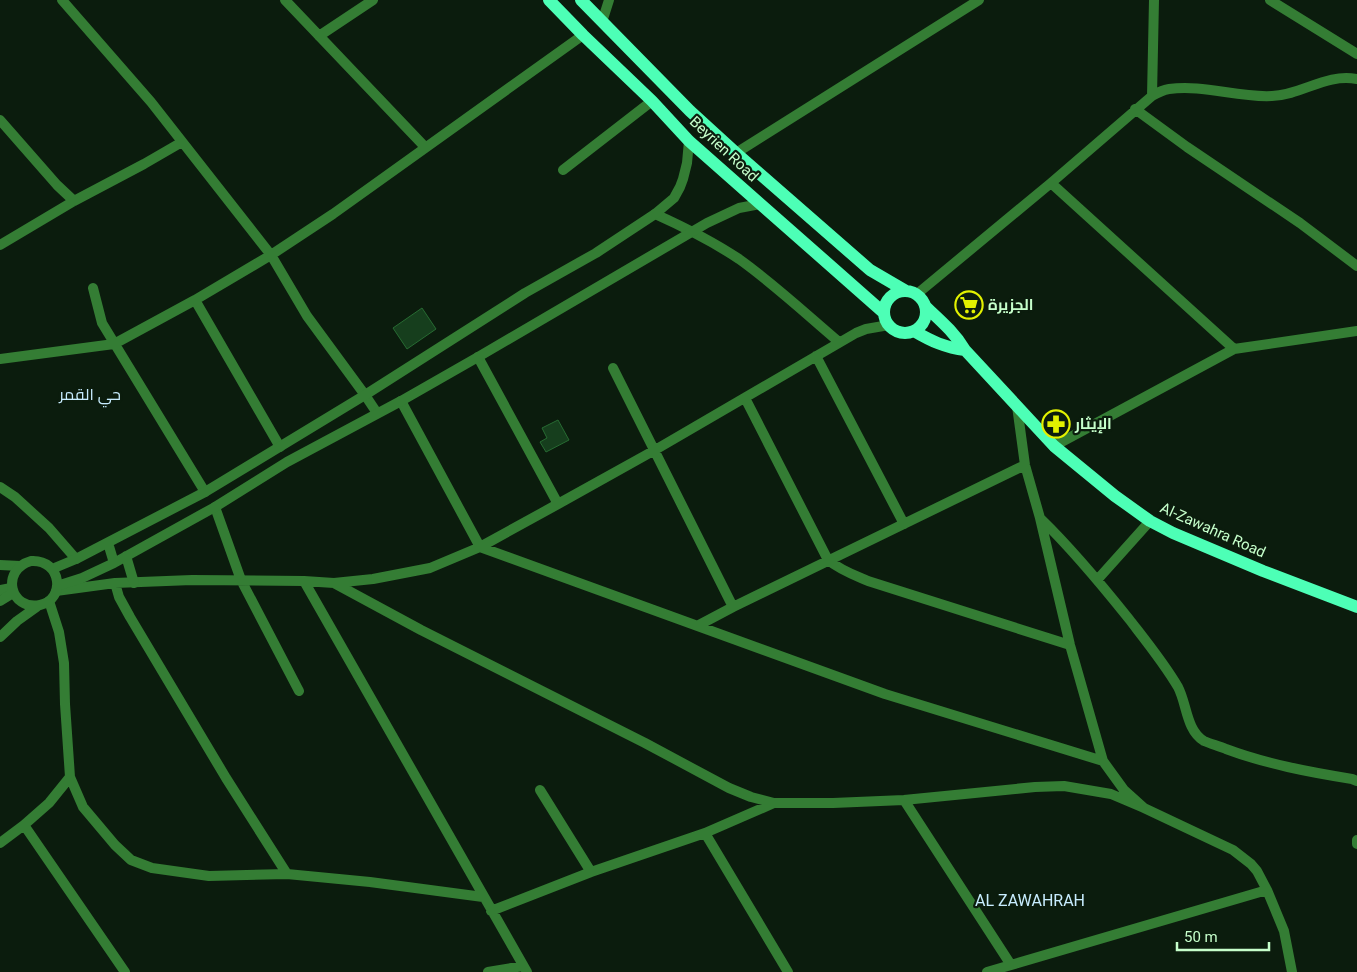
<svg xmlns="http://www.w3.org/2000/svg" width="1357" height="972" font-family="Roboto,Cairo,sans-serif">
<rect width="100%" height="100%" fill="#0b1c0d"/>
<path fill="#163e1d" stroke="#276b32" d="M422,308L436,329L407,349L393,328Z
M558,420L569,440L546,452L540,442L547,438L542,428Z"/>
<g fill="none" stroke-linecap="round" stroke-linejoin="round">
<path stroke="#347d34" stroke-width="10" d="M62,0L151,102L271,255L307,316L365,395L377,413
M285,0L425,147
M1270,0L1357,54
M602,22L609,0
M319,36L373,0
M1152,96L1154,0
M1135,109L1187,147L1300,223L1357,266
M0,120L57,185L74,201
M736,153L979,0
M563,170L652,101
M1051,183L1234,349
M655,214C684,227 712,241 739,259C774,284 806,314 839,342
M0,245L74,201L144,164L182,142
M93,288L102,323L205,492
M917,294L1051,183L1152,96C1157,93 1163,90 1169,89C1203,84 1238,98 1272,96C1302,95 1326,73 1357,79
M195,300L280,447
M816,356L904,524
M478,357L558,504
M0,359L114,344L195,300L271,255L333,214L583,35
M613,368L733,607
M745,398L828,560C840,570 854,575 868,581L1070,645
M401,401L480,547L885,694L1103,761
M1017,406L1025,465L1040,518L1070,645L1103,761L1124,790L1144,808L1233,850L1251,864L1257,871L1267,890L1284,931L1292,972
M1054,446L1234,349L1357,331
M0,487L15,497L49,528L76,559
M215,507L241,580L299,691
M1041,519C1073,550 1101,584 1129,619C1146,641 1164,663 1178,687C1187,704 1186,730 1204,741C1211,744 1219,746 1226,749C1266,764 1309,772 1352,779L1357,781
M0,565L20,566
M1098,579L1150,521
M304,581L527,972
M115,583L119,597L130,617L226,778L287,874
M334,583L421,630L645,743L729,788L751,797L774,803H833L904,800L1035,787L1064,786L1111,794L1144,808
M0,590L11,588
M56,591L115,583L192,580L304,581L334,583L373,579L430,568L480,547L558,504L655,450L856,333L866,329L889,325
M699,625L733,607L1025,465
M70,777L83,807L115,845L131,860L152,868L209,876L287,874L370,882L483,897
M540,790L591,872
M904,800L1011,965
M24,825L125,972
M705,833L788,972
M1357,840V844
M0,843L24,825L49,803L70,777L65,704L64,663L59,632L49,601
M491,911L591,872L705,833L774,803
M488,972L523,966
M987,972L1267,890"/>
<path stroke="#347d34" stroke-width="10" d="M108,543L114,563
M126,556L134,583
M31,561C62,559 66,600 40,605C10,611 0,570 31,561Z
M52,569L76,559L205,492L365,395L525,293L596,253L655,214L674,198L680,187L683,179L687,163L689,141
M57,586L82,578L114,563L215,507L287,462L401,401L478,357L707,223L739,208L760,204
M0,601L13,593
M0,637L17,621L38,606"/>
<path stroke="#4dffb6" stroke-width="12" d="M549,0L583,35L652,101L689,141L884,313
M581,0L690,111L736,153L870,270L906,291
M884 312a21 21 0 1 1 42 0a21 21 0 1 1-42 0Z
M926,307C941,321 955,333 965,350L1054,446L1115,496L1150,521L1173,533L1263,571L1357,607
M914,331C931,341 946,348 965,350"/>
</g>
<defs>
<g id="supermarket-ring" transform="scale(1.4375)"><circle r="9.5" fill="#0b1c0d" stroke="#e2f100" stroke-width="1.5"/><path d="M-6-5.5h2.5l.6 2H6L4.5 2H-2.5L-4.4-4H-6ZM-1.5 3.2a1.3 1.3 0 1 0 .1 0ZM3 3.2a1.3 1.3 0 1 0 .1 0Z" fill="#e2f100"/></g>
<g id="pharmacy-ring" transform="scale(1.4375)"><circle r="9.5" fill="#0b1c0d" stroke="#e2f100" stroke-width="1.5"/><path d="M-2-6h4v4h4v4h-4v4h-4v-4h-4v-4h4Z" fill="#e2f100"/></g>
</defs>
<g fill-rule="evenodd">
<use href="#supermarket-ring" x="969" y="305"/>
<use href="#pharmacy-ring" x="1056" y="424"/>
</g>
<g text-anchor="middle" stroke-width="4.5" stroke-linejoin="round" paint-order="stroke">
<g font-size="15" fill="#c6ffcb" stroke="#0b1c0d">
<text transform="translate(724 149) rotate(43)" y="5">Beyrien Road</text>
<text transform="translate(1213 530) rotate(24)" y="5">Al-Zawahra Road</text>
</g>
<g font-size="15" font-weight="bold" fill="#c6ffcb" stroke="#0b1c0d" text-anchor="start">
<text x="988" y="310">الجزيرة</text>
<text x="1075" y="429">الإيثار</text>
</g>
<g font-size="16" fill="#c8edff" stroke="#0b1c0d">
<text x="90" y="400">حي القمر</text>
<text x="1030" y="906">AL ZAWAHRAH</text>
</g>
</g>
<path d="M1177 942v8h92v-8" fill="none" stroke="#c6ffcb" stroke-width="2.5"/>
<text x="1184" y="942" font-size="15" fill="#c6ffcb" stroke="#0b1c0d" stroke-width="4" paint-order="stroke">50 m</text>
</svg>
